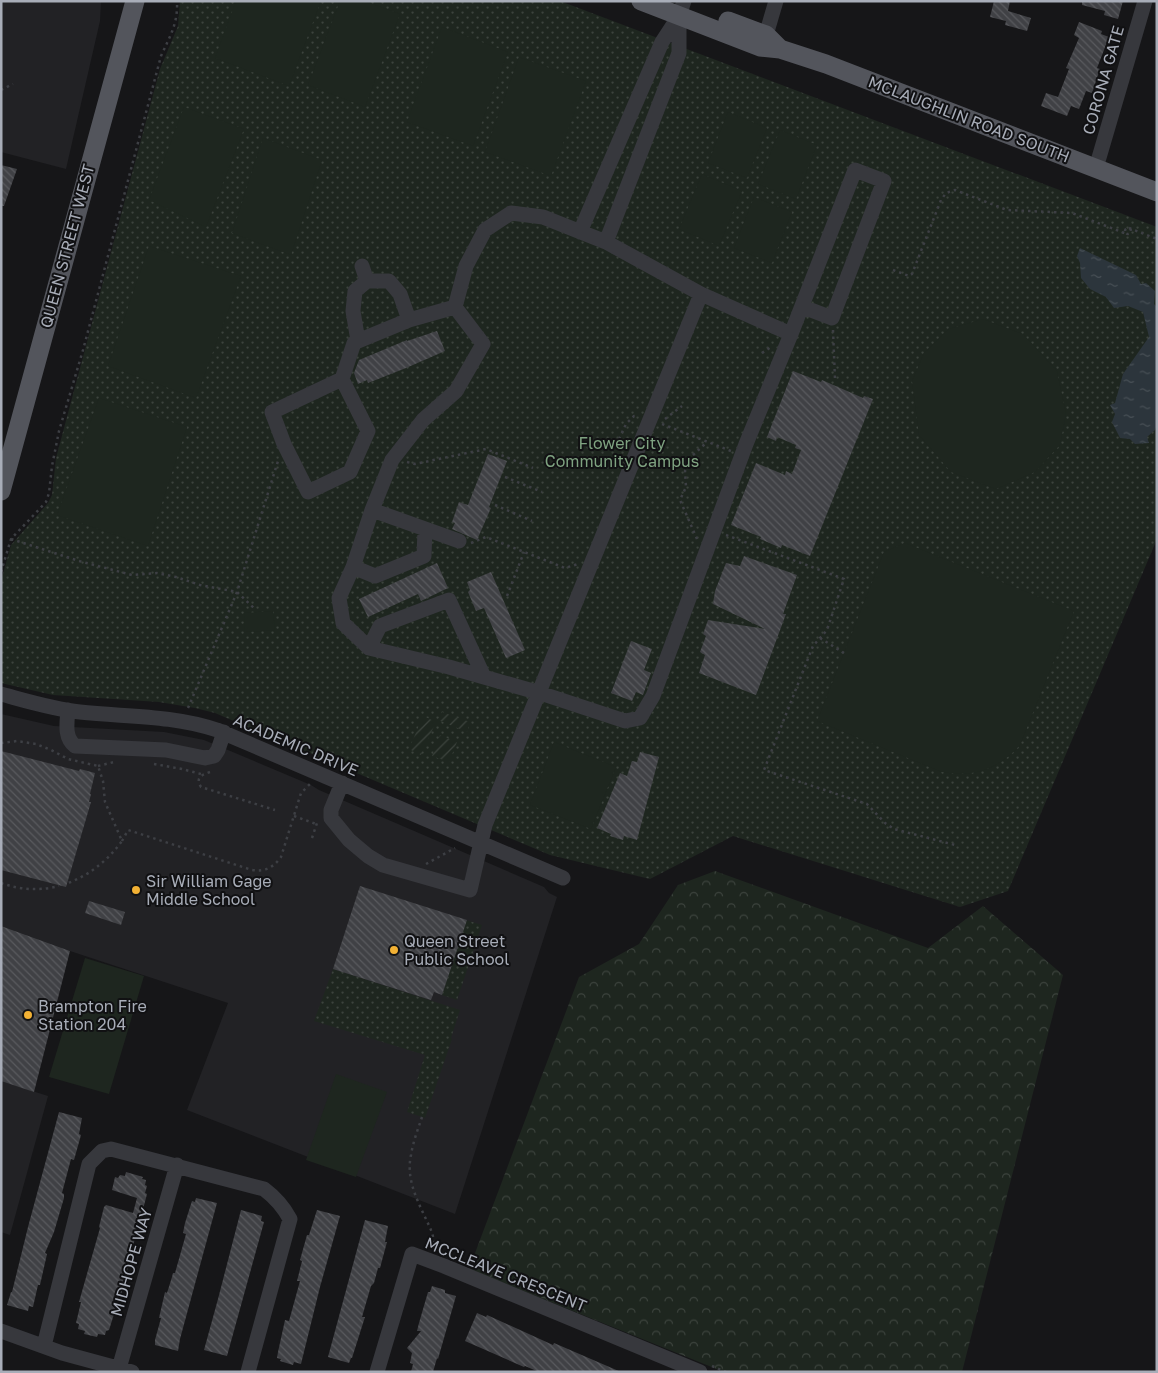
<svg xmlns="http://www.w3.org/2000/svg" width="1158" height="1373" font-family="'Golos Text',sans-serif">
<defs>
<pattern id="grass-dots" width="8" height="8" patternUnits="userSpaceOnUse" patternTransform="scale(1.25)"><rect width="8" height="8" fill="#1e261f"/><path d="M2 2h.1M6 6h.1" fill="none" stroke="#3c433d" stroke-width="1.8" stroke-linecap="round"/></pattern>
<pattern id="forest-crowns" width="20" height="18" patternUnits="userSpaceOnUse" patternTransform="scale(1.25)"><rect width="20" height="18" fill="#1e261f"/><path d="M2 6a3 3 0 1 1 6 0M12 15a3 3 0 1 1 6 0" fill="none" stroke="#3c433d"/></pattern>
<pattern id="garden-furrows" width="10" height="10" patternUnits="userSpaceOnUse" patternTransform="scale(1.25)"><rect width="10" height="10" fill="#1e261f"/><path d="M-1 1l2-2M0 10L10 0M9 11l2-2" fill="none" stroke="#3c433d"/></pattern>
<pattern id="water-ripples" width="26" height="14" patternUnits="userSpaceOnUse" patternTransform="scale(1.25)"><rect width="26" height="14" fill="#2c353c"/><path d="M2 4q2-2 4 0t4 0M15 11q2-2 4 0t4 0" fill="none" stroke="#485056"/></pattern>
<pattern id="building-back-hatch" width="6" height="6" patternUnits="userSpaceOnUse" patternTransform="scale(1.25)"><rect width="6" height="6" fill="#404145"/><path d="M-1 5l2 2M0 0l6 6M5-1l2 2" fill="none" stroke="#595a5e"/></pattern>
</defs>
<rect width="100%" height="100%" fill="#161618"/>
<path fill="#222225" d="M1,1H101L100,21L66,169L1,152Z
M1,714L54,726L164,732L204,740L311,785L319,790L544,887L549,893L557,897L455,1214L187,1110L228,1003L70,951L1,926Z
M1,1081L48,1096L10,1235L1,1232Z"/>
<path fill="url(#grass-dots)" d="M180,1H560L1157,227V539L1008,891L960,907L733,836L650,879L550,855L215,713L195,708L159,702L53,695L1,683V581L11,545L48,503L52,495L56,458L160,69L178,26Z
M466,920L482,925L457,1000L442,995Z
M333,969L460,1010L451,1038L452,1039L425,1118L407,1112L425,1055L314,1021Z"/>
<path fill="url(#forest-crowns)" d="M715,871L928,948L983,906L1063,975L962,1372H724L469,1269L579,977L639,944L678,885Z"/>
<path fill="url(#garden-furrows)" d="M442,712L470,722L467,732L438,720Z
M423,716L434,721L435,724L421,755L409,749Z
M440,735L457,742L449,762L432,756Z"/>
<path fill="#1e261f" d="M236,1H321L289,86L215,58Z
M340,1H365L400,14L365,107L308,85Z
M442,27L508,52L473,146L407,122Z
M519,57L586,81L551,176L485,152Z
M184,107L244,129L206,227L149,200Z
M728,112L767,128L747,178L708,163Z
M780,130L817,145L796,199L758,184Z
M263,138L322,160L291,255L232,233Z
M702,174L742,191L719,246L679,229Z
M754,197L792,212L772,263L734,248Z
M149,246L241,276L196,398L108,366Z
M983,319L1023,334L1057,371L1066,414L1060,445L1035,472L996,489L951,472L919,435L912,381L924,353L949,329Z
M99,398L187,427L148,546L57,515Z
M905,543L1074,611L1020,745C999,769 973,778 942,772L817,721L884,552Z
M273,611L275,630L245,632L244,613Z
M554,742L616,767L591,829L530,805Z
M85,958L144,976L109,1094L49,1077Z
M336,1074L387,1092L356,1177L306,1160Z"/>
<path fill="url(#water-ripples)" d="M1080,248L1136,275L1141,284L1146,283L1155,291L1154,304L1157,307V424L1155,430L1147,437L1149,443L1135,444L1130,439L1120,438L1112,422L1115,414L1110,405L1115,403L1123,374L1149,337L1143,312L1128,306L1114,308L1106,297L1090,289L1081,278L1080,263L1077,256Z"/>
<path fill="url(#building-back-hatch)" d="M994,1H1010L1008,11L1031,18L1027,31L1005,25L1006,21L990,17Z
M1082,1H1123L1118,19L1104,15L1105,11L1082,5Z
M1079,22L1102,31L1101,34L1109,37L1097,68L1100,69L1092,93L1086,91L1079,109L1071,106L1067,116L1041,106L1046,93L1058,97L1069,69L1066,68L1079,38L1074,35Z
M1,165L17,169L4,206H1Z
M437,331L445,351L406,368L368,383L367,380L358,384L354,373L359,360L407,340V341Z
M793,371L821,382L822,380L863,398L864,396L873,399L810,556L782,545L781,548L760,539L761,537L731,525L756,463L785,475L786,471L792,474L801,450L795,448L796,445L777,437L776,441L767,437Z
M488,454L507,461L489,507L491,508L477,540L452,529L455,523L452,522L459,502L468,505Z
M744,556L797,575L783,614H786L756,695L699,673L705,655L700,652L706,636L703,634L708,620L765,629L713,604L715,591L726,563L740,566Z
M437,563L448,588L421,601L418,594L368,617L359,599Z
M491,572L525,650L506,658L484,608L476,611L468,592L470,590L467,582Z
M631,641L652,649L644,670L651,673L644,692L643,695L636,692L632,701L611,693Z
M1,751L79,771L80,769L95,773L90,794H91L89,802H91L66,887L1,870Z
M640,752L659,757L637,840L624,836L623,840L610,836L611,834L597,828L620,773L627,776L632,761L637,762Z
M360,886L467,920L442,995L434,992L431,1000L333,969Z
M89,901L125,912L121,925L85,913Z
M1,926L70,951L34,1092L1,1081Z
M59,1112L82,1118L79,1134L81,1135L74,1160L71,1159L62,1193L64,1194V1198L54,1232L45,1253L47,1254L40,1285H38L33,1307L29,1306L28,1311L7,1305L11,1292H12L28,1227Z
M126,1172L143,1177L142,1179L146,1180L145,1185L147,1186L145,1193L147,1194L141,1217H142L137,1238H135L117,1312L115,1311L109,1330L106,1331L105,1335L98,1334L97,1337L84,1334L85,1331L78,1329L79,1324L76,1323L81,1302H79L100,1228L99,1227L104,1207L106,1205L133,1213L137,1198L112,1190L115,1177L118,1178L120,1175L125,1176Z
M196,1198L217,1203L180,1339L178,1351L155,1345V1340L161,1318H159L165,1292L167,1293L172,1277L173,1273H175L186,1234L183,1233L185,1223L192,1201L195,1202Z
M241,1210L262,1216L261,1221L264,1222L227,1356L204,1350L218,1299Z
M317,1210L340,1216L320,1287L301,1364L294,1362L293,1365L280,1361L281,1359L277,1358L278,1352L285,1320L289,1321L300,1281H297L302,1261L300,1260L307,1235H309Z
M365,1220L388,1226L385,1242H387L380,1268H378L374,1283L371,1286L362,1317H365L352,1358H351L349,1363L328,1357Z
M432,1286L445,1290V1293L456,1296L438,1359L437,1358L433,1372H411L413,1364L410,1363L412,1353L407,1348L421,1331H417L419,1323L428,1292H430Z
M477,1313L486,1317L487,1315L553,1345L554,1343L621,1372H539L525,1366L524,1367L465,1341Z"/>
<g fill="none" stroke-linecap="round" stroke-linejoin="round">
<path stroke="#3d3f44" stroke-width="2.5" stroke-dasharray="2.5 4" stroke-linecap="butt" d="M1,90L13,84
M1125 231a3 3 0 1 1 6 0a3 3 0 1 1-6 0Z
M1129,228L1157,239
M893,270L909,276L912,274L941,200L946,193L955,190L1007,210L1072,213L1127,234
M833,330L835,379
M762,353L771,347
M665,419L682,406
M662,424L731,451
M619,439L626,424L634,416H638
M407,462L415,464L486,449L533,468
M505,477L542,492
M495,505L532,521
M726,535L844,579L827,630L813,646L764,770L867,804L885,823L894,829L955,845
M11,539L79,561L132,575L157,573L176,577L200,585L237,592L256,610
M697,539L680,500L686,487L685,471L690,458L707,442
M471,543L486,537L565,568L578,564
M1,572L11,539L46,502L49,493L52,466L59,431L83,350L161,56C170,36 178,24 177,1
M507,596L524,552
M820,638L844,653
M188,708L237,592L278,461
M1,743L17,741L36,744L51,750L68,759L98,766L103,781L105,802L122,841C108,860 90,875 68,883
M154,764L182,769L201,774
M98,766L114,762
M210,772C202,775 195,777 201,787L275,810
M294,816L316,824
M312,838L318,820
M122,841L128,830L252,870C265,872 274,867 281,857L301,793L310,784
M426,864L455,848
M1,883C20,890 40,891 59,886
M422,1117C418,1129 413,1142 411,1155C405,1182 421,1207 431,1230C434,1236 433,1243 435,1249
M712,1366L726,1372"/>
<path stroke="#37383d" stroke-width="15" d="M766,35L776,1
M1096,168L1145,1
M580,232L662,42L679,16L684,1
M606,242L679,53V16
M367,281H389L400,294L409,320
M791,334L855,170L884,181L832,318L803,307
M358,341L353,311L355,291L367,281L362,266
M342,379L368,431L350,472L308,492L284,444L272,412L342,379L354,343L358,341L409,320L455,307
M372,510L459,541
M353,567L375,576L424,556L425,529
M369,648L380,626L449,600L484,677
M1,694C27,701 53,709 80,712C127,717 172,715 217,730L563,878
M68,710C67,723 64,737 75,746L166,750L205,758L214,756L218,750L224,732
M342,783L331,810V818L349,840L368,856L383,865L470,890L485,825L701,294L606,242L543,217L511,213L485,230L466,266L455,307L483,344L456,391L423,420L392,460L372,510L353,567L339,598L343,623L369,648L449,667L540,693L625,721L640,718L653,696L746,444L791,334L701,294
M1,1331L62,1353L132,1372
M44,1346L89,1164L102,1151L111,1149L264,1189C276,1198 283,1206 290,1219L248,1372
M118,1372L177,1165
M377,1372L412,1254L444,1266L700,1372"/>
<path stroke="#53555c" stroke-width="19" d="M641,1L760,47L780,49L826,64L1157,192
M728,21L766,35L780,49
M1,491L135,1"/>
</g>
<g fill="#f2b134" stroke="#111113" stroke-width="2">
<circle cx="136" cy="890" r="5"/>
<circle cx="394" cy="950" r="5"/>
<circle cx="28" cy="1015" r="5"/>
</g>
<g text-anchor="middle" stroke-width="4" stroke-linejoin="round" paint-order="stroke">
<g font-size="16" fill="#a8adb8" stroke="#111113">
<text transform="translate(1103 80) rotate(-74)" y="6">CORONA GATE</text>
<text transform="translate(969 119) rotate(21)" y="6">MCLAUGHLIN ROAD SOUTH</text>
<text transform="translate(67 246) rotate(-75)" y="6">QUEEN STREET WEST</text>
<text transform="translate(296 745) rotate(23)" y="6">ACADEMIC DRIVE</text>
<text transform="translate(131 1262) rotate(-74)" y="6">MIDHOPE WAY</text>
<text transform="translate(506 1274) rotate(22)" y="6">MCCLEAVE CRESCENT</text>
</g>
<g font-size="16" fill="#7fa381" stroke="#111113">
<text x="622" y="449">Flower City<tspan x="622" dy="18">Community Campus</tspan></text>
</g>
<g font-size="16" fill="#a8adb8" stroke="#111113" text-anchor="start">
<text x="146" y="887">Sir William Gage<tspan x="146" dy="18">Middle School</tspan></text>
<text x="404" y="947">Queen Street<tspan x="404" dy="18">Public School</tspan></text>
<text x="38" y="1012">Brampton Fire<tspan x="38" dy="18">Station 204</tspan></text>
</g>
</g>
<rect width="1158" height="1373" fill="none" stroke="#a8adb8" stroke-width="5"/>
</svg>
